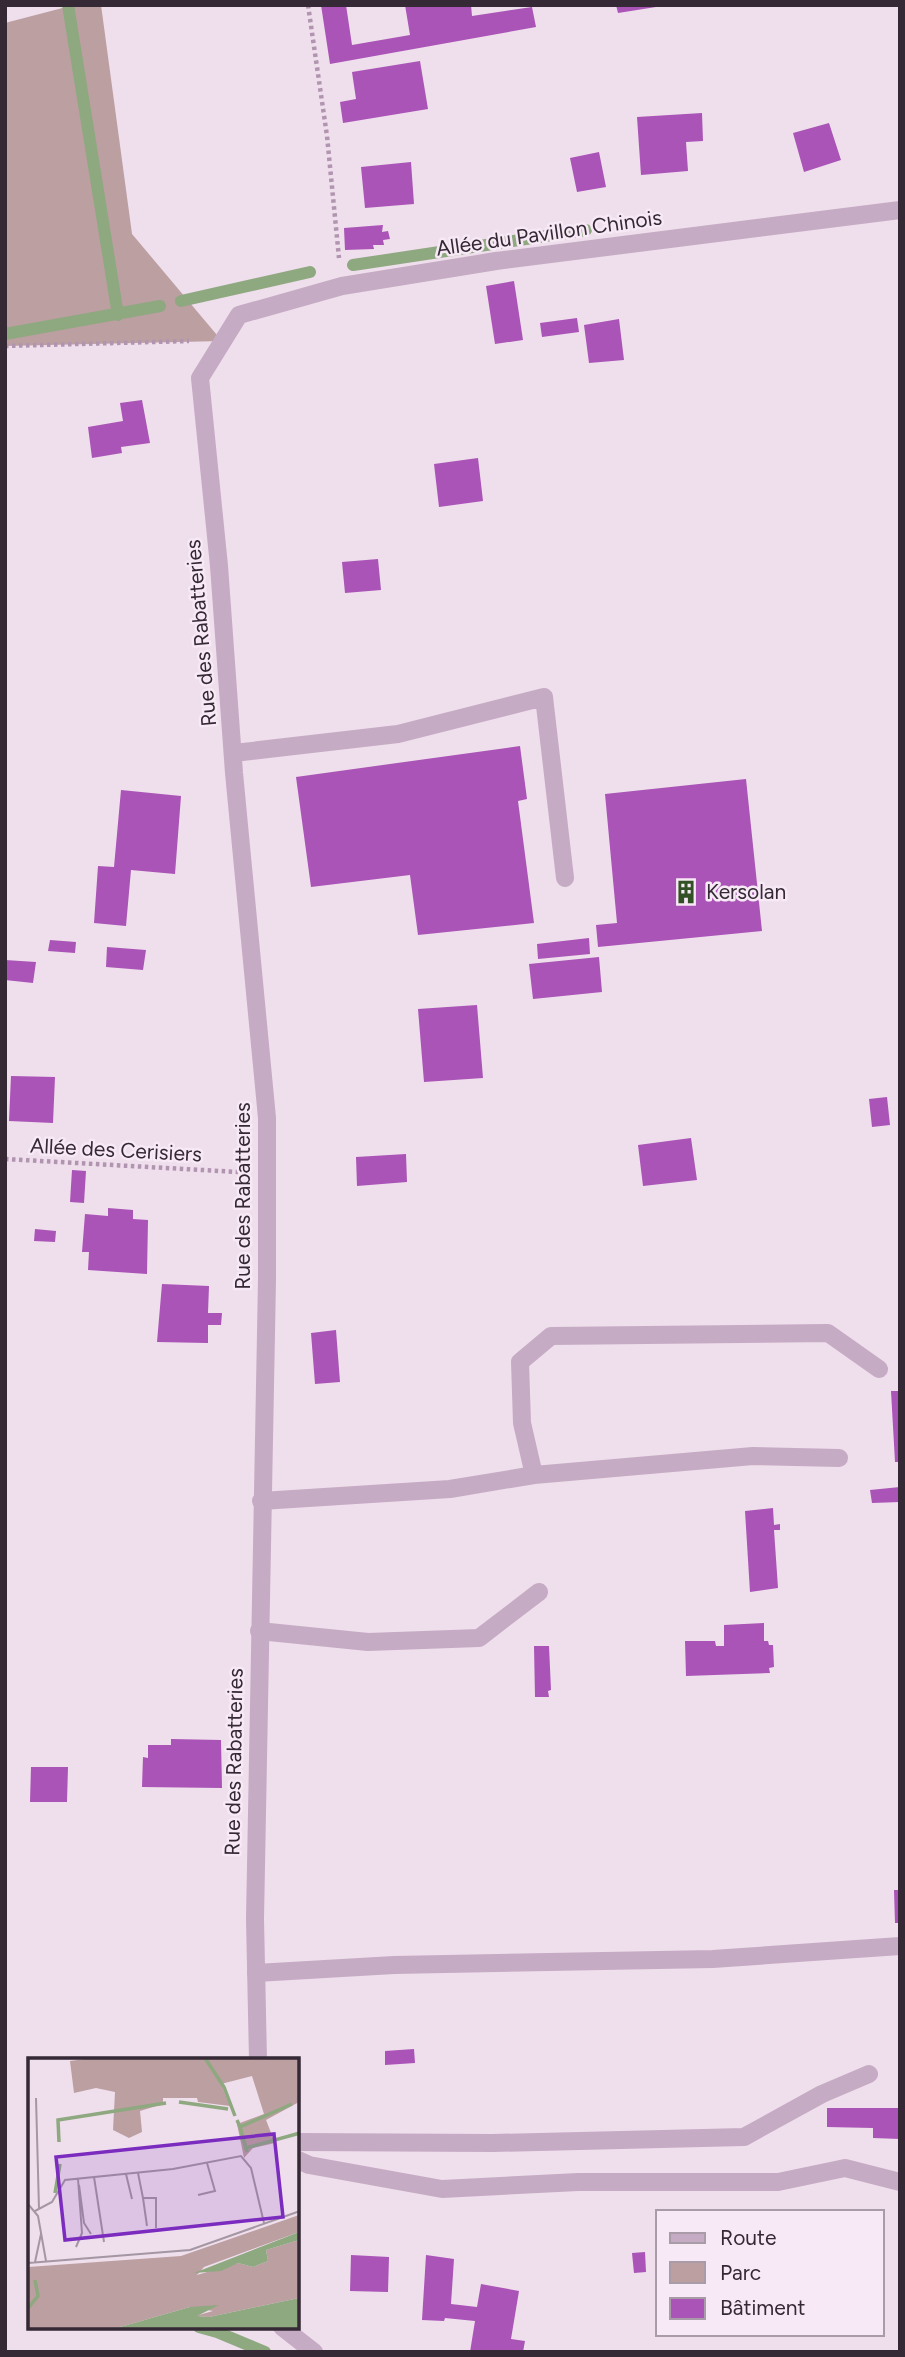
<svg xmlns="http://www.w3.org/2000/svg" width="905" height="2357" font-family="Figtree,sans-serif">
<rect width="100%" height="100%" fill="#efdeec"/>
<path fill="#bc9fa1" d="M74,5H101L132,234L222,341L5,346V23Z"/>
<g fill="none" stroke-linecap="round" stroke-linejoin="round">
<path stroke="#8ea880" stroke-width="12" d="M68,5L118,315
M353,265L586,230
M181,301L310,272
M5,334L160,306
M199,2327L217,2332L265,2352"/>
</g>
<path fill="#a954b6" d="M321,5H346L352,45L410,35L405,5H471L472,16L532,7L536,27L330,64Z
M616,5H655L656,7L618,13Z
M420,61L428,109L343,123L340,102L356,99L352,72Z
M702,113L703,141L686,142L688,171L641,175L637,117Z
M829,123L841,160L804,172L793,133Z
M599,152L606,187L577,192L570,158Z
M411,162L414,204L365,208L361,167Z
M383,225L382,232L388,231L390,239L383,240L384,245H373L374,249L345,250L344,228Z
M514,281L523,340L495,344L486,286Z
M577,318L579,332L542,337L540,323Z
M619,319L624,360L589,363L584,325Z
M142,400L150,443L121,447L122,453L92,458L88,427L123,421L120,403Z
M478,458L483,501L439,507L434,464Z
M378,559L381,590L345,593L342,562Z
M520,746L527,799L518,801L534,923L418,935L410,875L311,887L296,777Z
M746,779L762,931L598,947L596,925L617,923L605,794Z
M121,790L181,796L175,874L131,870L126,926L94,923L98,866L114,867Z
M589,938L590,954L538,959L537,944Z
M50,940L76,942L75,953L48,951Z
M107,947L146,950L143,970L106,967Z
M599,957L602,992L533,999L529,964Z
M5,960L36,962L33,983L5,980Z
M477,1005L483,1078L424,1082L418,1009Z
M11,1076L55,1077L53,1123L9,1121Z
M887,1097L890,1125L872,1127L869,1099Z
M691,1138L697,1180L643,1186L638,1145Z
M406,1154L407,1182L357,1186L356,1157Z
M72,1170L86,1171L84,1203L70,1202Z
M108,1208L133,1210V1219L148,1220L147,1274L88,1270L89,1252H82L85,1214L108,1216Z
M35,1229L56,1231L55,1242L34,1241Z
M162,1284L209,1286L208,1313H222L221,1325H208V1343L157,1342Z
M336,1330L340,1382L315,1384L311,1333Z
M891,1391H900V1462H895Z
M900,1487V1502L872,1503L870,1490Z
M773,1508L774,1525L780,1524V1530H774L778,1588L750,1592L745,1511Z
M764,1623V1641H768L769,1645H773L774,1667L769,1668L770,1673L686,1676L685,1641H715L716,1646H724V1625Z
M534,1646H549L551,1690L548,1691L549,1697H535Z
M171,1739L221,1740L222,1788L142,1787L143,1757L148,1758V1745H171Z
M31,1767H68L67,1802H30Z
M894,1890H900V1923H895Z
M414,2049L415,2063L385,2065V2051Z
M827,2108H900V2139L873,2138V2128L827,2127Z
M645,2252L646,2272L634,2273L632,2253Z
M351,2255L389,2257L388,2292L350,2291Z
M426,2255L454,2259L451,2304L477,2307L481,2284L519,2291L511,2339L525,2341L523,2352H470L475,2321L445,2318L444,2321L422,2320Z"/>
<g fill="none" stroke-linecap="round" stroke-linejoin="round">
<path stroke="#b195b0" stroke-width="4.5" stroke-dasharray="3.5 3.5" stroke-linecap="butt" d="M308,5L327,136L339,258
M5,346L189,341
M5,1159L238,1172"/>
<path stroke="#c6abc4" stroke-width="18" d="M234,753L398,734L544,697L565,878
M534,1475L753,1456L839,1458
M261,1501L450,1489L534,1475L522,1423L520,1362L551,1336L828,1333L879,1369
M259,1631L368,1642L479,1638L539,1592
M256,1973L394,1965L713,1959L900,1946
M298,2142L493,2143L744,2137L822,2094L869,2074
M298,2160L309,2165L442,2189L578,2182H778L845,2168L900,2182"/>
<path stroke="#c6abc4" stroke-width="18" d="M258,2060L255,1919L267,1279V1118L234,773L219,566L200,378L239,315L342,286L496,261L900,210
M282,2327L314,2352"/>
</g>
<defs>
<g id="building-bare" transform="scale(1.89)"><path d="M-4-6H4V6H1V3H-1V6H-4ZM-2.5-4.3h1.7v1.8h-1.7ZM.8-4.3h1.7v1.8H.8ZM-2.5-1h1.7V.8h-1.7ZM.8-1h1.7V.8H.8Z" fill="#325124" stroke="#f7e9f5" stroke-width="2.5" paint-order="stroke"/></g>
</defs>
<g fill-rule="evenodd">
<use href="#building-bare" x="686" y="892"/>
</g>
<g text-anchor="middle" stroke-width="5" stroke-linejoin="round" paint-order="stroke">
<g font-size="21" fill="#342934" stroke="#f7e9f5">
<text transform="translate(549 233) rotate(-8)" y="7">Allée du Pavillon Chinois</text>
<text transform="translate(201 633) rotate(-95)" y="7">Rue des Rabatteries</text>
<text transform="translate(116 1150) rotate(3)" y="7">Allée des Cerisiers</text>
<text transform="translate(243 1196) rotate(-90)" y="7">Rue des Rabatteries</text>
<text transform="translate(234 1762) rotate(-89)" y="7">Rue des Rabatteries</text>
</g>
<g font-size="21" fill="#342934" stroke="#f7e9f5" text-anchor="start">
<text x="706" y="899">Kersolan</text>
</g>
</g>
<g transform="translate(28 2058)">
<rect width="271" height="271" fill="#efdeec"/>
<path d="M64,0H271V44L238,62L247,85L225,90L216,100L209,66L236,56L224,18L193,26L202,48L170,44L169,40H135V46L112,53L114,74L101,80L85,72L87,34L68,30L46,35L42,3ZM271,157V174L176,209L169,217L210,205L225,209L240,203L238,192L271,182V240L181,259L167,258L185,253L162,249L85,271H0V209L153,198Z" fill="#bc9fa1"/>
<path d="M271,174V182L238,192L240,203L225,209L210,205L193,213L166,215ZM271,240V271H85L162,249L191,247L169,258L181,259Z" fill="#8ea880"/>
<path fill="none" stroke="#8ea880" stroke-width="3.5" d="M177,0L196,29L207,58M151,44L200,51M209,62L212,69L264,46M212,69L219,94M31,84L30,62L138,45M218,90L272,75M27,135L32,106M0,250L10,238L7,222"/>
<path fill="none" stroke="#a496a2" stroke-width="2" d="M8,40L11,151M110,115L115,140H128V170M98,116L104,141M66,119L76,184M51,127L56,165L63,176M170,137L187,133L179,105M115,140L119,168M0,146L10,158L18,203M7,153L24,144L37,122L145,111L213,98L223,110L236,165M48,189L54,175L50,121M7,204L13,176M0,205L162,192L272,153"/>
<path fill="#7b2cbf" fill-opacity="0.15" stroke="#7b2cbf" stroke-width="3.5" d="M246,76L255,159L37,182L28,99Z"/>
<rect width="271" height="271" fill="none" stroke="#342934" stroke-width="3.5"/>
</g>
<rect width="905" height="2357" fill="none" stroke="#342934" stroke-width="14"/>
<rect x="656" y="2210" width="228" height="126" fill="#f7e9f5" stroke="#a99ca8" stroke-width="2"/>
<rect x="670" y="2233" width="35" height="10" fill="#c6abc4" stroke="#a99ca8" stroke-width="2"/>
<text x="720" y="2245" font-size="21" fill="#342934">Route</text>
<rect x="670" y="2262" width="35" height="21" fill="#bc9fa1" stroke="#a99ca8" stroke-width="2"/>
<text x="720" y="2280" font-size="21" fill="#342934">Parc</text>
<rect x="670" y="2298" width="35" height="21" fill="#a954b6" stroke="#a99ca8" stroke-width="2"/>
<text x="720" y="2315" font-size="21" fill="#342934">Bâtiment</text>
</svg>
